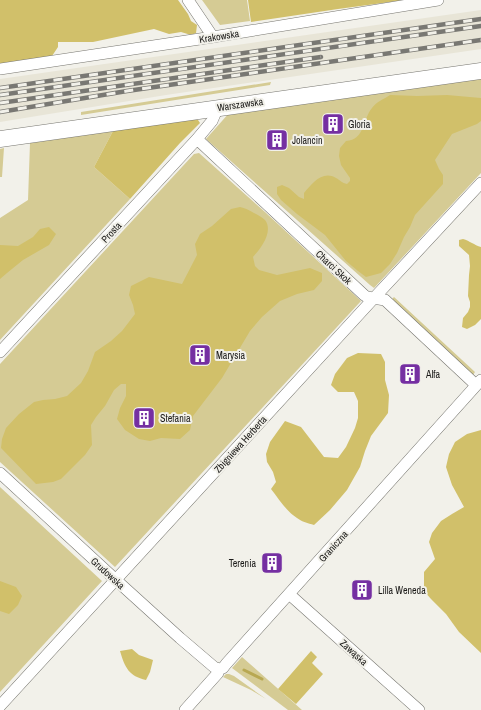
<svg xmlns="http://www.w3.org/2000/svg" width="481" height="710" font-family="'Archivo Narrow',sans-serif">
<rect width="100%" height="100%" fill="#f2f1ea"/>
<path fill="#e8e5d7" d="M481,10V49L166,95L0,122V79Z"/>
<path fill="#d5cb94" d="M202,0H247L250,21L220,25Z
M481,78V173L374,288L370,285L206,139L230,112Z
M271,82L270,85L81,115V112Z
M113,131L94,167L130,199L0,340V218L28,200L30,143Z
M4,148L2,177H0V149Z
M199,153L265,212L361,301L115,567L0,462V364L194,154Z
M394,297L475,372L473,375L390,301Z
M0,487L102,581L0,692Z
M242,657L302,710H288L232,668Z
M226,674H229L234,676L266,699L251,690L223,677Z"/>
<path fill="#d1c06a" d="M0,0H178L188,14L191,21L197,25L196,33L191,35L181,32L169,34L154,29L93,42H58V47L52,56L0,65Z
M248,0H405L338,9L251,22Z
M390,95L417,96L447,95L481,98V121L477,124L452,134L435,160L439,169L443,175V184L415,215L410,227L404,237L397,253L390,264L381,273L366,277L358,271L346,261L325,235L297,214L281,200L277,194V187L282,185L289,188L299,197L304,199V193C312,184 322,170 336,178C340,180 342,183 347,184L350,181V178L341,165L339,156L340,148L346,141C365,140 362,120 372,108C376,102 384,99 390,95Z
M196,117L200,123L180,143L130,199L94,167L113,131Z
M240,207C245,208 249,210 254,213C258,215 262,217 265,220C274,232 260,249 253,257L255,266L259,270L277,275L310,268L322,273V281L314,290L297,294L280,301L262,317L250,331L222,378L193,416L190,430L180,439L161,438L150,441L139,439L125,430L117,419L120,408L126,396V384H121L114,390L105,406L96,417L91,425L92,445L85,455L61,479L53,482L36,484L1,448L2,439L6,428L19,414L34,402L43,400L55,399L67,396L81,383L88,371L95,352L111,341L122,331L135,314L133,305L129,295L131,286L149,277L182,284L197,255L195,244L200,234L212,226L231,209Z
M49,227L56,234L49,245L23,260L7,273L0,279V245L18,246L33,237L40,229Z
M463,239C470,241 474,245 481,247V319L475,325L467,329L462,327L463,318L468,312L470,307V302L468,296L469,275L470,266L469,255L459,246V240Z
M358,353L381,354L385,362V380L389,395L388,413L371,436L365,451L360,467L347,490L330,510L314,525C308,523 302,522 297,518C286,511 279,499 271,489L276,482L273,472L267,462L266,454L270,442L285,421L301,427L324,457L338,458L346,447L355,428L358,418V401L354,392H338L331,385L335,374L347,358Z
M481,430V653L459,632L446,614L431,599L424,591V572L435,559L429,542L432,533L441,521L452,514L464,507L452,485L446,467L449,454L455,442L467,434Z
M0,581L16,587L22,596L18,605L9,614L0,611Z
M132,649L139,655L153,660L150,672L146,680C129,676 125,668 120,651Z
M311,651L317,657L312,663L323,674L296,704L278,689Z"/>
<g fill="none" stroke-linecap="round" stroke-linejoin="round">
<path stroke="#b8a852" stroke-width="3" d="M244,670L262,679"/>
<g stroke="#777670" stroke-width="12">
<path id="street" d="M188,0L213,37
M0,69L213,37L438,0
M197,139L364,295L367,297L385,300L476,385
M0,352L197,139L212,121L215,114L214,108
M0,473L116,580L180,638L214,667L219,669
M289,594L419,710
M0,706L374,298L481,183
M185,710L218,673L219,669L223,668L226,664L481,380"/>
</g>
<g stroke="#777670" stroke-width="17">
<path id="secondary" d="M0,139L481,71"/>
</g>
<use href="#street" stroke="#fff" stroke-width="11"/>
<use href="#secondary" stroke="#fff" stroke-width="16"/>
<g stroke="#797873" stroke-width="4.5">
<path id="rail" d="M0,88L481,19
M0,95L481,26
M0,103L321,57
M0,112L127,91L481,40"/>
</g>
<use href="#rail" stroke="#f2f1ea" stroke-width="3" stroke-dasharray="9" stroke-linecap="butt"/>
</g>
<defs>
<g id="building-square" transform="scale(1.15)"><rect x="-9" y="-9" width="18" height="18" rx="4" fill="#752fa2" stroke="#f2f1ea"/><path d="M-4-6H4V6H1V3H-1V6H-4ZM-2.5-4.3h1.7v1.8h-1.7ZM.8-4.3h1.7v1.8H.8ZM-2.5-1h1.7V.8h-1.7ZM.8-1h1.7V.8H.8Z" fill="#fff"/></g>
</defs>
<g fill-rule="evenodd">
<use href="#building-square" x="333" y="124"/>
<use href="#building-square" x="277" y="140"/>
<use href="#building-square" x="200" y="355"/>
<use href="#building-square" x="410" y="374"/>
<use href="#building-square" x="144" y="418"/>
<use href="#building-square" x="272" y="563"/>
<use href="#building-square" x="362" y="590"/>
</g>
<g text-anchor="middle" stroke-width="4" stroke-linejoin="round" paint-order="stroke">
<g font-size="10" fill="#1c1b19" stroke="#f2f1ea">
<text transform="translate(219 36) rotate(-9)" y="4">Krakowska</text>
<text transform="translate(240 104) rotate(-8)" y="4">Warszawska</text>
<text transform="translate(111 232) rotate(-47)" y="4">Prosta</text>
<text transform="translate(334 267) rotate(43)" y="4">Charci Skok</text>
<text transform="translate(240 444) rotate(-48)" y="4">Zbigniewa Herberta</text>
<text transform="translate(333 546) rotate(-48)" y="4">Graniczna</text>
<text transform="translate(108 573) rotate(42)" y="4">Grudowska</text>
<text transform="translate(354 652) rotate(42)" y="4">Zawąska</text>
</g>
<g font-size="10" fill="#1c1b19" stroke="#f2f1ea" text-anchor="start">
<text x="348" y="128">Gloria</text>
<text x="292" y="144">Jolancin</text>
<text x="216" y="359">Marysia</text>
<text x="426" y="378">Alfa</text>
<text x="160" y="422">Stefania</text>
<text x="256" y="567" text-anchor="end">Terenia</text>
<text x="378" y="594">Lilla Weneda</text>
</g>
</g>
</svg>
